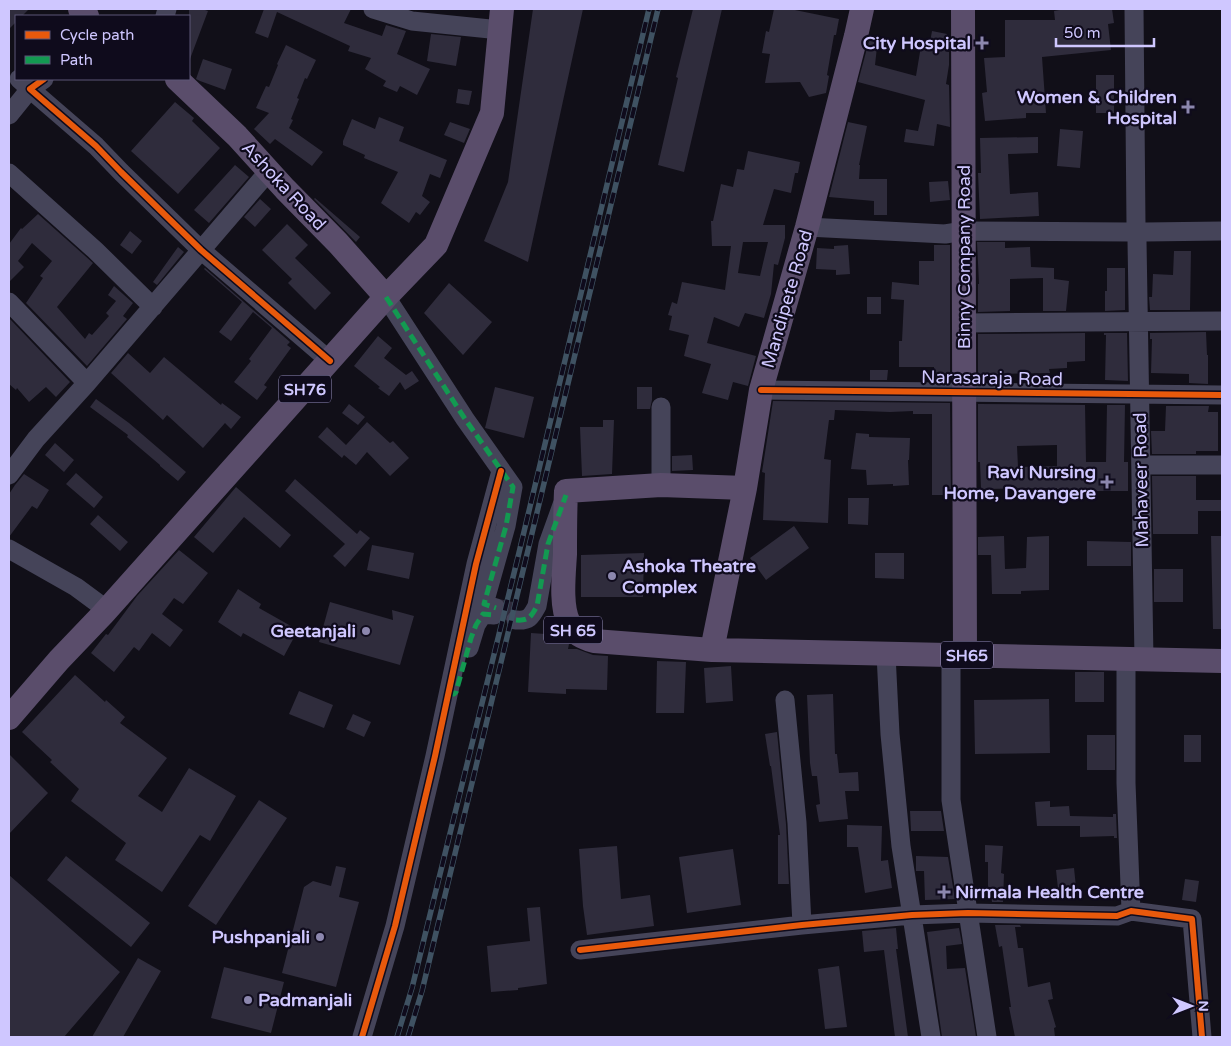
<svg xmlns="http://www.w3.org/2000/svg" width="1231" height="1046" font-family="'Varela Round',sans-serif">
<rect width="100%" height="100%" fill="#110f18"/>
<path fill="#2f2c3c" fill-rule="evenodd" d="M9,9H29L22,16H16V22L9,29Z
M189,9H202L208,11L190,59H189Z
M264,9L273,10L270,9H351L344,23L382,36L386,25L406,31L397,54L430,69L417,95L400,86L397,92L383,86L386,81L365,69L371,58L348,51L350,46L277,12L268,38L255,33Z
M533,9H583L528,262L484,241L508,182Z
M693,9H722L684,172L658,165L678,78L676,77Z
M774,9H790L839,19L836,35H834L827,75L829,76L826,93L809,97L800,82L765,83L770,54L762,53L766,31L769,32Z
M1065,9H1112L1114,23L1108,24L1111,50L1042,57L1046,113H1026V118L985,121L982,93L987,92L984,58L1005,57V20H1055L1054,11Z
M932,31L947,34L945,51L949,52V65L946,84L949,85L950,127L937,124L934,146L904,142L906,129L918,131L925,100L858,82L870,37L878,38L875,65L916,76L921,46L929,48Z
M431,34L461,37L456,66L427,61Z
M286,45L316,60L307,79L305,78L297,98L299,99L291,119L293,120L289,128L323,152L312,166L275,139L270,144L254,129L269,113L256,108L266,86L269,87L278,65L277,64Z
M203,59L232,69L225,90L200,81L196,79Z
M1096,75H1114V113H1096Z
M458,89L472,91L469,105L456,103Z
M175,102L194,118L192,121L220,148L178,194L131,151Z
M379,117L404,127L399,141L447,160L440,178L430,174L422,196L430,202L420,215L416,212L409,223L381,203L398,172L364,158L365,155L343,145V141L352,119L375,129Z
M450,122L470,129L464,143L444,135Z
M848,122L867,126L859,165H860L859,179H887V215H874V201L829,197Z
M1060,129L1083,131L1080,168L1057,166Z
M1038,137V153L1008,154L1010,194L1038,192L1039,216L980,219L978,173H981L980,138Z
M748,151L800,162L798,173H795L791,193L774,189L763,225H785V238L778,265L774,264L771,294L764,318L745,313L739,327L714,317L707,343L756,356L748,386L733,382L728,400L702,393L711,364L684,356L689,335L669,330L672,316L668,315L672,302L677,304L682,282L725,290L731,246H712L711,221H713L721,184L733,187L737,169L744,170ZM743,242H768L760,276L738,273Z
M235,165L249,177L209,223L194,210Z
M948,181L950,200L930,202L929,182Z
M315,198L360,237L356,242L314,199Z
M260,199L271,209L255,227L244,217Z
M38,214L93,263L57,307L85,339L89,333L92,335L109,316L106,313L116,301L108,295L114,286L133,303L123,316L127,319L87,366L26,303L43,278L40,276L52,261L32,243L18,261L24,267L9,282V244L21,228L22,229Z
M287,224L308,245L295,258L331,293L315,310L288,283L292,279L262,250Z
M130,231L142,241L132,254L120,245Z
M977,242H1005V248L1030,247L1031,267L1054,268V279L1069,281L1066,311H1043V278L1010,279V311L978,312V284H979Z
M848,245L850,274L836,275V270L816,269L817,248L834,249V246Z
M934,245H950V377H934V367H899V341H902L904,300L891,299L892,282L919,285V261H934Z
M178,247L184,252L157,285L153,282Z
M1174,251H1191L1190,310H1150L1149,297H1152L1153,274L1173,275Z
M205,268L290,342L287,345L291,348L264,385L267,387L257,400L234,382L251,361L249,359L272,328L253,312L231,341L219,332L242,302L204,269Z
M1107,268H1125V310L1105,311V291H1107Z
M449,283L492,322L463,355L424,313Z
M867,297H881V314H867Z
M9,318L70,382L56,397L46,387L29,402L17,388L16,390L9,384Z
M1206,332L1207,355H1208V384L1189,383V374L1151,373L1152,339H1150V333Z
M1085,333V361L1067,362V368L1049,369L1050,373L998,374V376L978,377V334Z
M1104,333H1127L1128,381L1105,380L1106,335H1104Z
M378,336L392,348L384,358L406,375L412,371L419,381L405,390L400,382L389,396L378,388L380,387L354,366Z
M128,353L150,373L164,357L221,405L222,403L241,417L231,429L225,423L203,448L167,415L163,420L111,373Z
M870,370H888L887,380H870Z
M495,387L534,397L524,438L485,428Z
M637,387H652V400L650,409H637Z
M96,399L129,423L186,472L178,481L160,466V465L127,437L128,435L90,407Z
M773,401L950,403L951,495H932V414H913V411L890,412L835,410L834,420H829L824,459L831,460L828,523L763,520L765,473L762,472Z
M349,404L365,417L358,425L342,413Z
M978,404L1085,405L1086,462H1106L1107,405H1125L1124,462H1128V491H1091V489H1057V488L981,489L980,462H978ZM1057,445V466L1018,467L1017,446Z
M1166,406H1209L1208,412H1218V451H1196V454H1152L1151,431H1165Z
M603,420H614L612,474L582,476L580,427H603Z
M367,422L390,443L393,441L409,458L390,476L367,452L356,465L344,455L342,458L318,437L327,427L346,445Z
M856,433L869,434V437L910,438L909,460H908L909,485L893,486V484L867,485L866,470L851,469Z
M55,443L74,460L64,472L45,455Z
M692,455L693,470L672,471V456Z
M76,473L103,497L94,508L66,484Z
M24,474L49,490L37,509L32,506L9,537V494L15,485Z
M1152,476H1196V500H1222V511H1198V534H1153Z
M295,479L357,534L360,530L370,538L345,567L333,556L345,544L285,491Z
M236,487L291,535L280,548L244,517L213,553L194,537Z
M848,498H869L868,525L848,524Z
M98,515L128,542L120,551L90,524Z
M794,526L809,548L766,580L750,558Z
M1004,536L1005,569L1026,568L1027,537L1049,536V590L1021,591V594H992L991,555H978V537Z
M1211,536H1222V629H1213Z
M1087,541L1131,542V566H1087Z
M372,545L414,553L409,579L367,570Z
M179,550L208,573L183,604L174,598L162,614L183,630L170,647L152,633L139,651L134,647L114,672L91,653L106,634L108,635L137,596Z
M644,553L643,597H581V555Z
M875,553H904V579L875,578Z
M1154,569H1183V602H1154Z
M238,589L261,604L259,608L298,630L284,656L243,633L241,637L218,622Z
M330,602L393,620L392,610L414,616L400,665L319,642Z
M531,633L560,635L569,644L568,649H577L593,655L608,656L607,690L566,689V694L528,692Z
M657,661L686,662L684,713H656Z
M731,666L733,701L706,703L704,668Z
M1075,672H1104V702H1075Z
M75,675L105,702L106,700L125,717L120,723L167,758L138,796L162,812L189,768L236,796L210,841L200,835L162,892L115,860L126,843L71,801L79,789L50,762L52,760L22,732Z
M299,691L333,705L324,728L289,714Z
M833,694L835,754H837L839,773L858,772L859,791H845L848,819L819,822L816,805L820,804L817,776H812L810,763L807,695Z
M1049,699L1050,753L975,754L974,700Z
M353,714L371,722L364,737L346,729Z
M777,732L786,824L789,884H778V835H780L771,766H770L765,734Z
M1087,735H1115V770H1087Z
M1184,735H1201V762H1184Z
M9,754L48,793L9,834Z
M259,800L287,818L216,925L188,906Z
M1050,801V807L1069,806L1070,816L1113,817V814H1116L1117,838H1114V836L1080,837V826H1037L1035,802Z
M910,811H941L944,831H911Z
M847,825L882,826L881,861L888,860L892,888L865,893L858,847H847Z
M985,845L1003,846L1001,873L1004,874L1003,902H992L991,893H988V862H985Z
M617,846L621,899L650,895L654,926L587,935L583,906L579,849Z
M733,849L741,905L687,913L679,857Z
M66,856L150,923L131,947L47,880Z
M916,856L948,857L955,899L925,900L924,871H916Z
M336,866L346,868L339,897L359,902L336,987L282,973L304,887L313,881L331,886Z
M1074,868L1076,887L1058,889L1056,870Z
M9,875L120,972L64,1037H9Z
M1185,879L1199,881L1196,902L1182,900Z
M540,907L547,984L518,988V990L491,992L487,946L530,941L527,908Z
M995,925H1020L1021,927H1015L1018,948H1023L1028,987L1050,982L1053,999L1048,1000L1056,1027L1054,1028L1055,1037H1015L1009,1007H1011L1002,946L999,947Z
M896,928L898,949H896L908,1037H895L884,950L864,952L862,931Z
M959,928L962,944L946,946L947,969L965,968L976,1037H942L927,932Z
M138,958L161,971L123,1037H92Z
M839,966L847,1027L825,1029L818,969Z
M224,967L284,982L271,1033L211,1018Z"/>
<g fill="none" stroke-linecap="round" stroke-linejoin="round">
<path stroke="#2e2b3b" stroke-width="19" stroke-dasharray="19 9" stroke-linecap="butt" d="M496,608L523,614"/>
<path stroke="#454459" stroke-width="19" d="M373,9L412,21L500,30
M1134,9L1136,225
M165,16L167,9
M44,79L30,89L96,146L121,172L201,250L330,361
M9,115L30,89L19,79
M9,173L95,250L153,307
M807,227L945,234L964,231L1129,232
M1145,232L1222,231
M1137,241L1144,659
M386,297L465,419L513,487L506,526L484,604L496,608
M9,302L87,383
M964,323L1222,321
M761,390L1222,395
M1141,465H1222
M9,475L36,439L87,383L269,171
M661,485V407
M9,549L76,587L99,604L103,614
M516,620C529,621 531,617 537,606L548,544L562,505
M469,648L476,625L483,614L494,615
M886,654L890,734L901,846L931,1037
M951,655V800L987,1037
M1126,659V783L1131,911
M785,700L797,823L802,925
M580,950L802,925L912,915L968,913L1117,916L1131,911L1192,919L1202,1037
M362,1037L395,926L435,756L476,564L501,471"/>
<path stroke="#5a4d6b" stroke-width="24" d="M80,9L87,16
M963,9L965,655
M177,79L237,136L285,189L338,243L386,297
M745,488L661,485L566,491C565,512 565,533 565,554C564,573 560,606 569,623C574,634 583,638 594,641L712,650L1222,661
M712,650L745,488L761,390L807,227L856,36L862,9
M9,718L59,660L103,614L386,297L436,245L492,113L502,9"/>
<g stroke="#3f5262" stroke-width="5.5">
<path id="rail" d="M397,1037L412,988L517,561L649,9
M408,1037L422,991L658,9"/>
</g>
<use href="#rail" stroke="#0f0b1c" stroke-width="4" stroke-dasharray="11" stroke-linecap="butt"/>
<path stroke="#139951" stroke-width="5" stroke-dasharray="10 5" stroke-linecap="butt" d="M386,297L465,419L513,487L506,526L484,604L496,608
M516,620C529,621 531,617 537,606L548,544L566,495
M448,693L454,694L456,692L471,638L476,625L483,614L494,615"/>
<g stroke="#0f0b1c" stroke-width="9">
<path id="cycleway" d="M44,79L30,89L96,146L121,172L201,250L330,361
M761,390L1222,395
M580,950L802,925L912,915L968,913L1117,916L1131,911L1192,919L1202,1037
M362,1037L395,926L435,756L476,564L501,471"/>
</g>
<use href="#cycleway" stroke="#e8590c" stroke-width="6"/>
</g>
<g fill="#8c87ae" stroke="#0f0b1c" stroke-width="2">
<path d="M979.5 35.5h5v5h5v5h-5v5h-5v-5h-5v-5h5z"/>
<path d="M1185.5 99.5h5v5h5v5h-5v5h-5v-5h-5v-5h5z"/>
<path d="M1104.5 474.5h5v5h5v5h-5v5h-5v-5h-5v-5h5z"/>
<circle cx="612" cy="576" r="5"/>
<circle cx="366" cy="631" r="5"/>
<path d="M941.5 884.5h5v5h5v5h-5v5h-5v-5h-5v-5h5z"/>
<circle cx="320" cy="937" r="5"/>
<circle cx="248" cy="1000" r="5"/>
</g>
<g text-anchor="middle" stroke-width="4.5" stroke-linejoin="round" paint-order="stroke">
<g fill="#0f0b1c" stroke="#958fbb" stroke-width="1">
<rect x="279" y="375.5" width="52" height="27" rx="4"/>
<rect x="544" y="616.5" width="58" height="27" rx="4"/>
<rect x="941" y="641.5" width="52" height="27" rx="4"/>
</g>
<g font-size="16" font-weight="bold" fill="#cfc7ff">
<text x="305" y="395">SH76</text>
<text x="573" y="636">SH 65</text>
<text x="967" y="661">SH65</text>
</g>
<g font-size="18" font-weight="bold" fill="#cfc7ff" stroke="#0f0b1c" text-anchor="end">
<text x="971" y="49">City Hospital</text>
<text x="1177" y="103">Women &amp; Children<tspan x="1177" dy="21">Hospital</tspan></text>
<text x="1096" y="478">Ravi Nursing<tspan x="1096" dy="21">Home, Davangere</tspan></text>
<text x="622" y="572" text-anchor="start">Ashoka Theatre<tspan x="622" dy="21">Complex</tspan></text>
<text x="356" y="637">Geetanjali</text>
<text x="955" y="898" text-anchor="start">Nirmala Health Centre</text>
<text x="310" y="943">Pushpanjali</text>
<text x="258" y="1006" text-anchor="start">Padmanjali</text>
</g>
<g font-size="18" fill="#cfc7ff" stroke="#0f0b1c">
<text transform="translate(284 186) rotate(47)" y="6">Ashoka Road</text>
<text transform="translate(964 257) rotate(-90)" y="6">Binny Company Road</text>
<text transform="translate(787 299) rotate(-74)" y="6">Mandipete Road</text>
<text transform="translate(992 378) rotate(1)" y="6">Narasaraja Road</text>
<text transform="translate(1141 480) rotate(-91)" y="6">Mahaveer Road</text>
</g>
</g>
<rect width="1231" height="1046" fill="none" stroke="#cfc7ff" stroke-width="20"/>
<rect x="15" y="15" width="175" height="65" fill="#0f0b1c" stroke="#5c5677"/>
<rect x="25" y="31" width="25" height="8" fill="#e8590c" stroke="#5c5677"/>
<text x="60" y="40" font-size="15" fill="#cfc7ff">Cycle path</text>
<rect x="25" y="56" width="25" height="8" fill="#139951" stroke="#5c5677"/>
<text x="60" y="65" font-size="15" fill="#cfc7ff">Path</text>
<g transform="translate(1191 1006) rotate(90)" stroke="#0f0b1c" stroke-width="4" paint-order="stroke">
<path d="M0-4L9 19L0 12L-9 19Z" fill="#cfc7ff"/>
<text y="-8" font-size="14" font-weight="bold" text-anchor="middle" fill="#cfc7ff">N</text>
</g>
<path d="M1056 38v8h98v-8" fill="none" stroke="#cfc7ff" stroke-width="2.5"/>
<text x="1064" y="38" font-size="15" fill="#cfc7ff" stroke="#0f0b1c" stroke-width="4" paint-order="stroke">50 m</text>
</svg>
